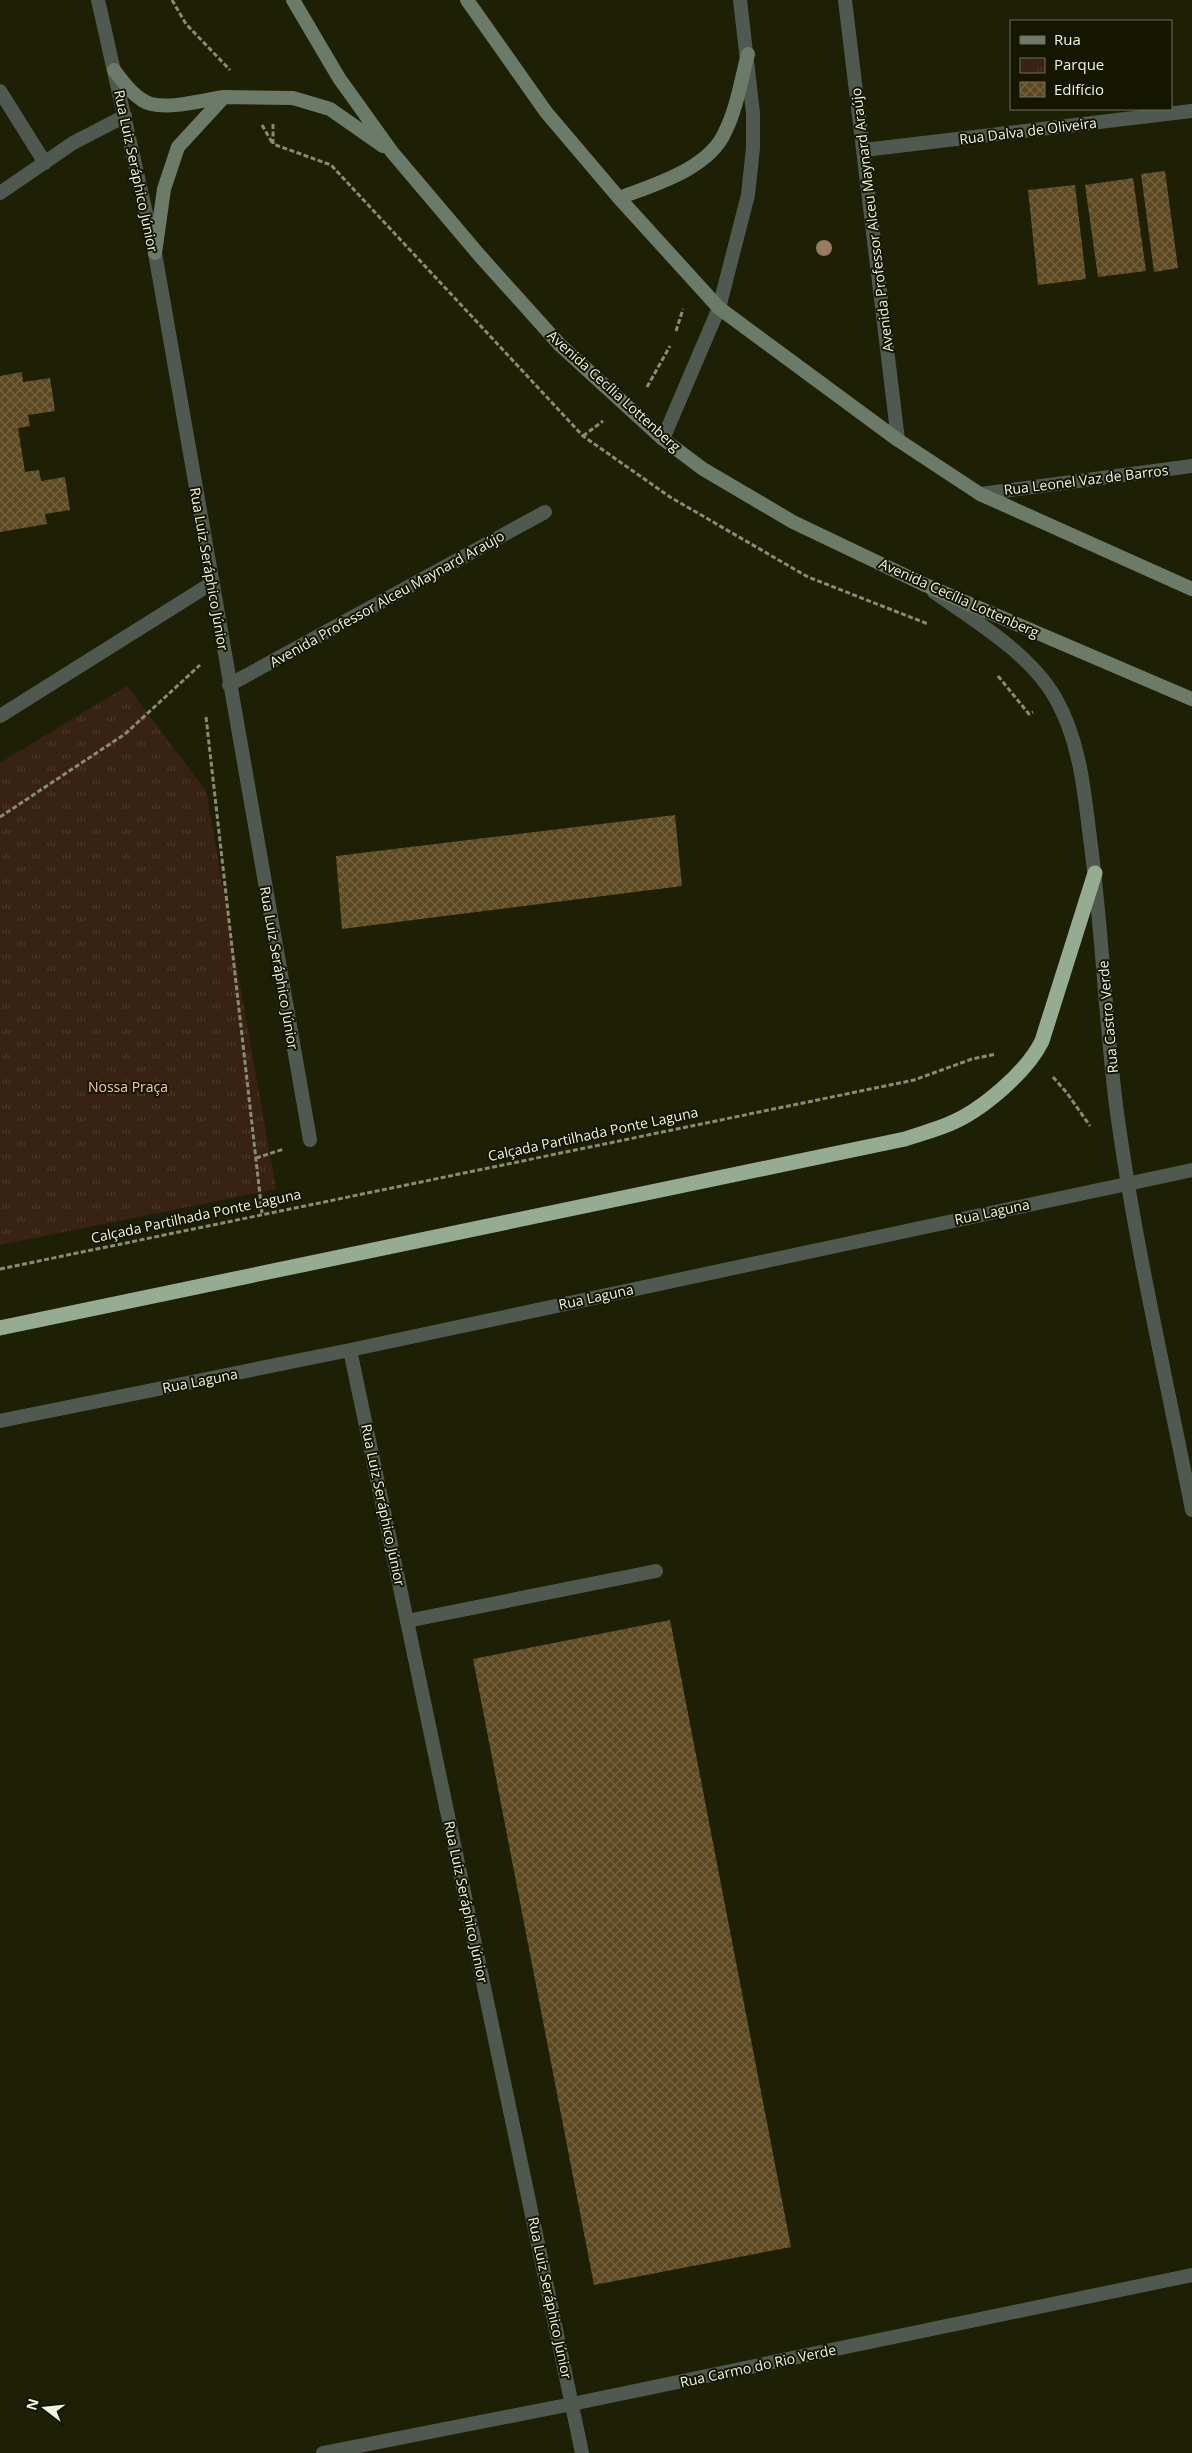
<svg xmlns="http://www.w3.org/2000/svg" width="1192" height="2453" font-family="'Open Sans',sans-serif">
<defs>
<pattern id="park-tufts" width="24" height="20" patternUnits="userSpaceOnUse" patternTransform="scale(1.25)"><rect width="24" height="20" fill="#382214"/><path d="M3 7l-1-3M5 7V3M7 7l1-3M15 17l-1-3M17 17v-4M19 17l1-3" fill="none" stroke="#4c382b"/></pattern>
<pattern id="building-cross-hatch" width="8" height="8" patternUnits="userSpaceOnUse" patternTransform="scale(1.25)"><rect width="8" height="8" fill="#5d4921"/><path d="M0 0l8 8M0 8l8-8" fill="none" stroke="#756441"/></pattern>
</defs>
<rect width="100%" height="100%" fill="#1e2005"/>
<path fill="url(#park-tufts)" d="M127,686L206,791L276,1189L0,1245V763Z"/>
<path fill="url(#building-cross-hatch)" d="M1165,171L1178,268L1154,272L1141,174Z
M1133,178L1146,271L1098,277L1085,185Z
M1075,185L1086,279L1038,285L1028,190Z
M22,372L23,382L50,378L55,411L28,415L30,426L18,428L25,472L39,470L41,481L65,477L70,510L45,514L47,524L0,532V376Z
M675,815L682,886L342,929L336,856Z
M670,1620L791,2247L594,2285L473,1659Z"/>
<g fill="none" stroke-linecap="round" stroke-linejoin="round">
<path stroke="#898b75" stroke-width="3" stroke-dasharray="5 2.5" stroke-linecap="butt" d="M172,0L186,24L230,70
M273,124V144L331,165L583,436L670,497L808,577L928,624
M262,125L273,144
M676,331L683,309
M647,387L670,346
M583,436L603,421
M998,676L1029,714L1033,712
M206,717L262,1213
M0,817L125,734L200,665
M1053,1077L1067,1093L1090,1126
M256,1158L284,1149
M0,1269L914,1080L972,1059L996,1054"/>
<path stroke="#50594f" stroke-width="14" d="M0,91L45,163
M0,193L73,143L125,116
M407,1621L656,1571"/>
<path stroke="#50594f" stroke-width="14" d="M98,0L155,253L310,1140
M845,0L898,440
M864,150L1192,111
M663,439L719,308L748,195L753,148V113L740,0
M980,494L1192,466
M229,685L545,512
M0,716L212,583
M350,1350L582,2453
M0,1421L350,1350L1192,1170
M323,2453L572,2404L1192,2275"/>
<path stroke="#50594f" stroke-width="14" d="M934,592C975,621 1031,654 1056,699C1080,742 1084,790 1090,838C1102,927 1105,1016 1116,1105C1134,1241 1166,1376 1192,1510"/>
<path stroke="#6c7a6a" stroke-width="14" d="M293,0L339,78L392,152L480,256L560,345L663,439L703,469L793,522L923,584L1192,699
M467,0L546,112L619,198L719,308L898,440L980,494L1192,589
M114,70C123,82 136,100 151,104C173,109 202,100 224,97
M619,198C653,185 709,169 725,132C737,108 741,80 748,54
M155,253L164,189L178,147L224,97L293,98L330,109L383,146"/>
<path stroke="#95ac93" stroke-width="15" d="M0,1328L905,1139C919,1134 935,1130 949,1124C981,1111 1027,1072 1042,1041L1095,873"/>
</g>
<circle fill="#997c5f" cx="824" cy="248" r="8"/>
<g text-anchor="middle" stroke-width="4" stroke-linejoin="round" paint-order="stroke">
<g font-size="14" fill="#f1f3e3" stroke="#151600">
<text transform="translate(1028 131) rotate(-7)" y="5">Rua Dalva de Oliveira</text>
<text transform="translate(136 171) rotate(78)" y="5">Rua Luiz Seráphico Júnior</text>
<text transform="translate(872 220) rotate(-97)" y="5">Avenida Professor Alceu Maynard Araújo</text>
<text transform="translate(614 391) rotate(42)" y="5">Avenida Cecília Lottenberg</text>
<text transform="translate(1086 480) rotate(-7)" y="5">Rua Leonel Vaz de Barros</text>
<text transform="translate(209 569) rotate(80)" y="5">Rua Luiz Seráphico Júnior</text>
<text transform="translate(959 598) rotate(24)" y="5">Avenida Cecília Lottenberg</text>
<text transform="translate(387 599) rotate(-29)" y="5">Avenida Professor Alceu Maynard Araújo</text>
<text transform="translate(279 968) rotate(80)" y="5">Rua Luiz Seráphico Júnior</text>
<text transform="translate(1108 1017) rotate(-95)" y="5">Rua Castro Verde</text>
<text transform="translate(593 1134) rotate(-12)" y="5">Calçada Partilhada Ponte Laguna</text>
<text transform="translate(992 1212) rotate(-12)" y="5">Rua Laguna</text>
<text transform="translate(196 1216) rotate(-12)" y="5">Calçada Partilhada Ponte Laguna</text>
<text transform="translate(596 1297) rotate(-12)" y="5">Rua Laguna</text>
<text transform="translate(200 1381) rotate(-11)" y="5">Rua Laguna</text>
<text transform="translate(383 1505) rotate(78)" y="5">Rua Luiz Seráphico Júnior</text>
<text transform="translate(466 1902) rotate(78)" y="5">Rua Luiz Seráphico Júnior</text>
<text transform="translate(550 2298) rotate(78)" y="5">Rua Luiz Seráphico Júnior</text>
<text transform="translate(758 2366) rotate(-12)" y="5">Rua Carmo do Rio Verde</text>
</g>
<g font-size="14" fill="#fdc7a8" stroke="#151600">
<text x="128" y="1092">Nossa Praça</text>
</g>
</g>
<rect x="1010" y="20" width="162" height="90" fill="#151600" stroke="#6d6e5b"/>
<rect x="1020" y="36" width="25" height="8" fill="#6c7a6a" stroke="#6d6e5b"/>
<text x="1054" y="45" font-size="15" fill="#f1f3e3">Rua</text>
<rect x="1020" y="58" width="25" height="15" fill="url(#park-tufts)" stroke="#6d6e5b"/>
<text x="1054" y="70" font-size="15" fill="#f1f3e3">Parque</text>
<rect x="1020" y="82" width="25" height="15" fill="url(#building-cross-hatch)" stroke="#6d6e5b"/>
<text x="1054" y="95" font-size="15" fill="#f1f3e3">Edifício</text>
<g transform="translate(45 2408) rotate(286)" stroke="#151600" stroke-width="4" paint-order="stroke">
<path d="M0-4L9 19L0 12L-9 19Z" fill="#f1f3e3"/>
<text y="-8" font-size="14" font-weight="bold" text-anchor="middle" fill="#f1f3e3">N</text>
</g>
</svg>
